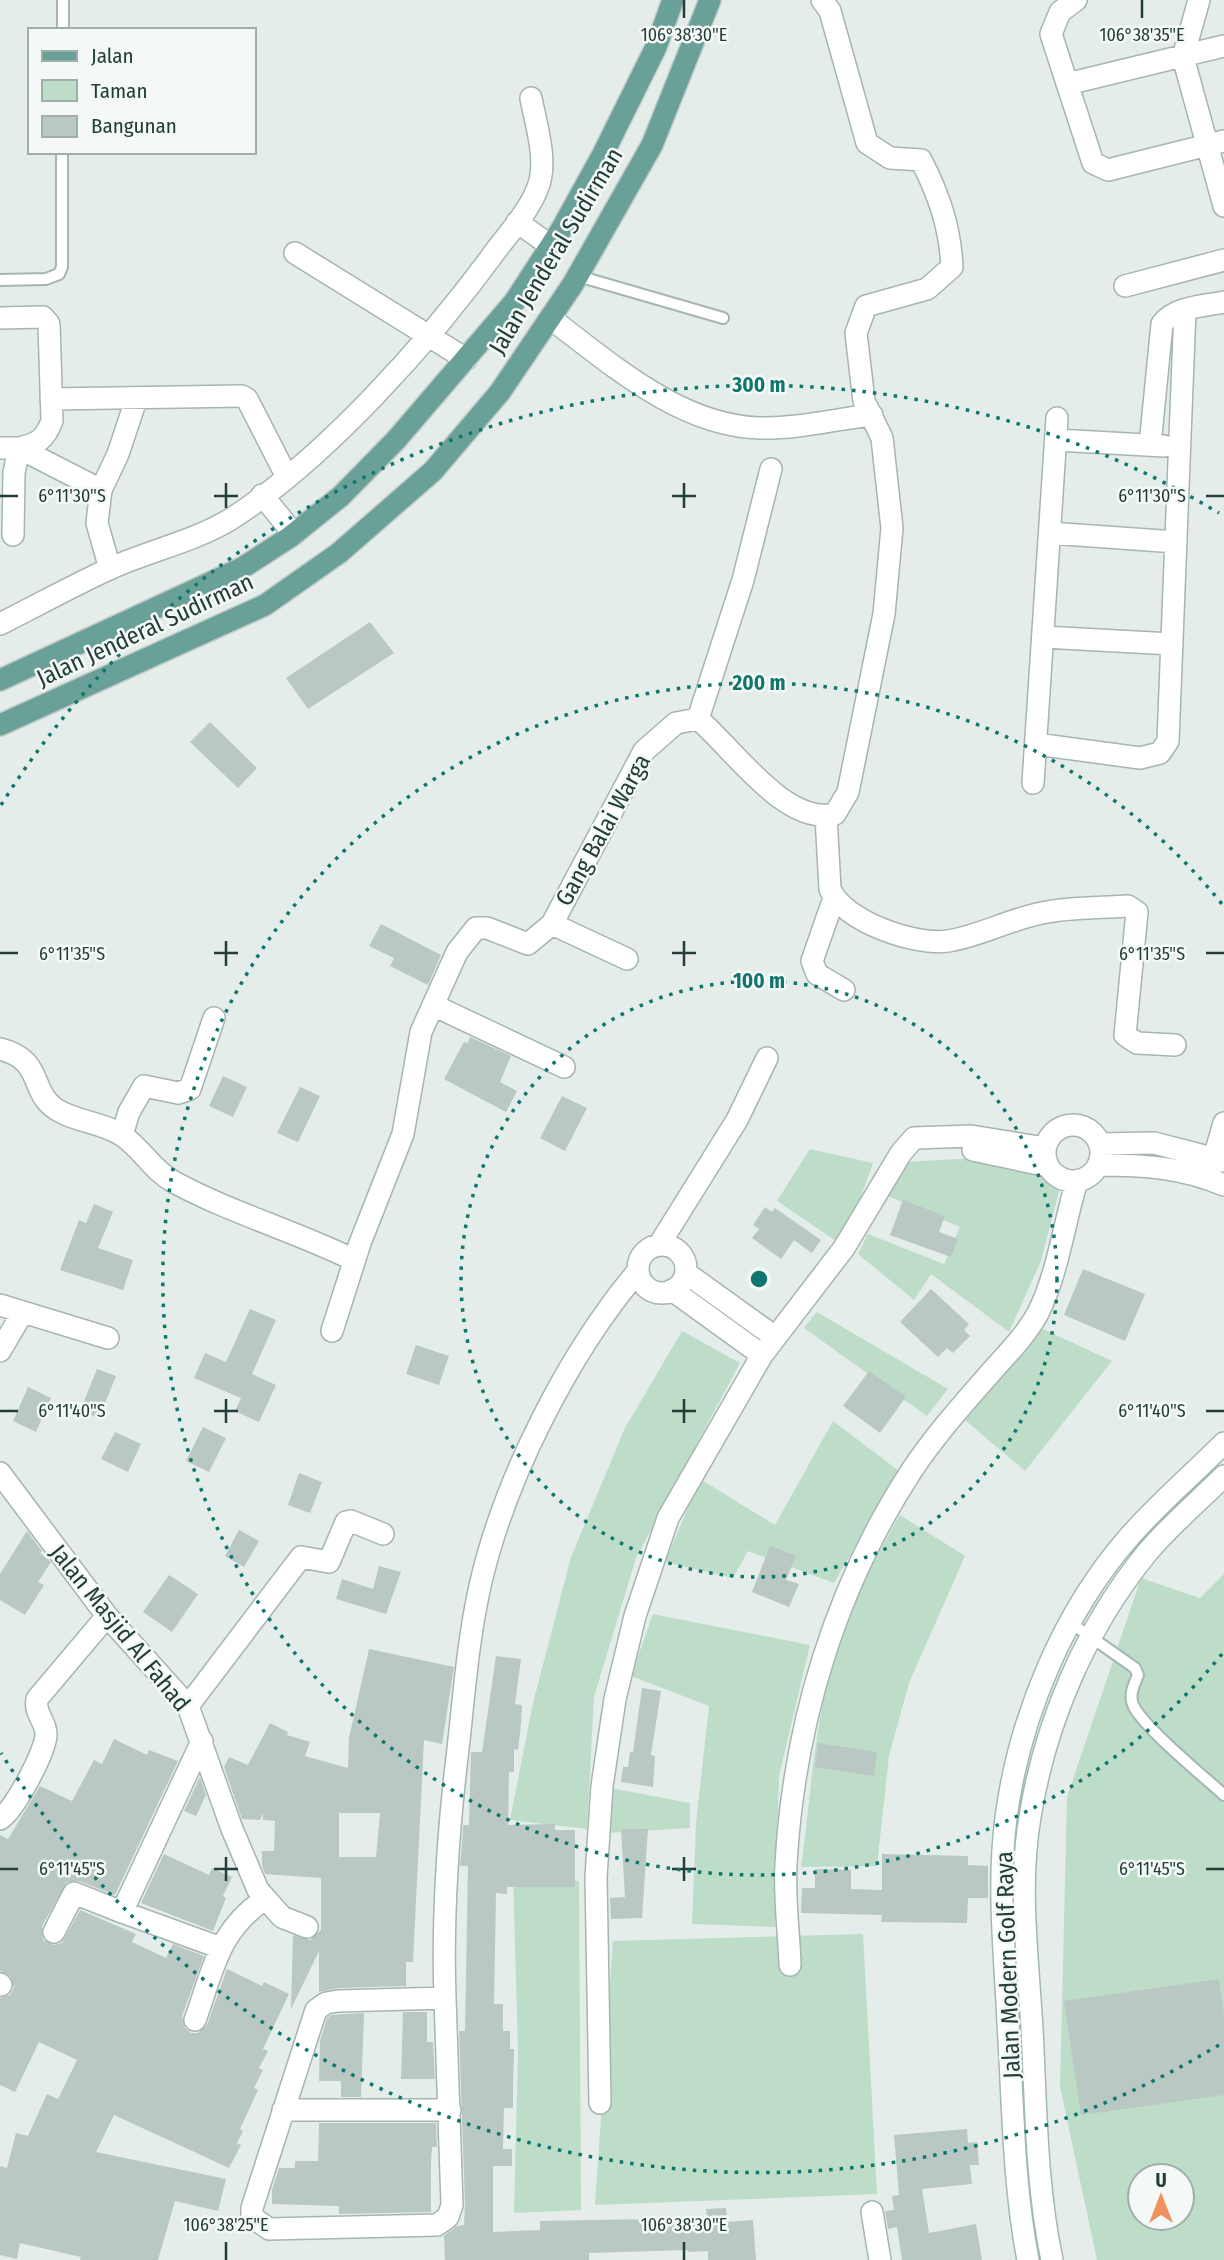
<svg xmlns="http://www.w3.org/2000/svg" width="1224" height="2260" font-family="'Fira Sans Condensed',sans-serif">
<rect width="100%" height="100%" fill="#e4edea"/>
<path fill="#bdddc9" fill-rule="evenodd" d="M810,1149L873,1163L854,1216L839,1243L777,1201Z
M976,1158L1041,1170L1060,1187L1041,1261L1009,1332L931,1274L914,1300L858,1254L868,1234L944,1264L960,1227L888,1196L905,1162Z
M817,1312L948,1389L927,1416L804,1328Z
M1043,1329L1112,1361L1025,1471L965,1420Z
M682,1331L740,1363L636,1558L594,1697L587,1829L510,1820L533,1703L571,1557L625,1428Z
M833,1421L899,1471L834,1583L748,1551L733,1578L665,1562L700,1479L775,1525Z
M900,1515L965,1556L909,1683L889,1756L877,1866L801,1867C811,1797 815,1711 838,1645C853,1599 876,1556 900,1515Z
M1224,1574V2260H1097L1060,2087L1067,1797L1141,1578L1200,1598ZM1140,2176H1182V2218H1140Z
M653,1614L810,1645L779,1776L775,1927L692,1924L696,1823L709,1706L631,1676Z
M611,1788L690,1803V1828L608,1833Z
M513,1871L579,1881L581,2210L514,2213L518,2053Z
M863,1934L877,2194L595,2205L613,1941Z"/>
<path fill="#b9c8c3" fill-rule="evenodd" d="M370,622L394,653L308,709L286,678Z
M210,722L257,768L238,788L190,742Z
M381,924L441,955L428,985L390,966L394,958L369,946Z
M470,1037L511,1056L500,1082L517,1091L506,1112L444,1079L464,1042L468,1043Z
M223,1076L247,1087L233,1117L209,1106Z
M300,1087L320,1096L298,1142L277,1133Z
M562,1096L587,1108L565,1151L540,1138Z
M903,1200L945,1216L939,1232L958,1239L951,1257L890,1235Z
M94,1204L113,1212L98,1248L133,1260L123,1290L60,1270L79,1220L86,1223Z
M765,1207L772,1212L775,1208L821,1240L812,1253L794,1240L781,1259L752,1238L759,1229L753,1225Z
M1083,1269L1145,1294L1125,1341L1064,1315Z
M931,1289L969,1324L964,1330L970,1336L953,1353L947,1348L938,1357L900,1322Z
M250,1309L276,1320L252,1374L276,1385L259,1422L235,1411L241,1398L194,1378L205,1353L226,1362Z
M416,1345L449,1356L439,1385L406,1374Z
M97,1369L116,1376L99,1418L80,1411Z
M869,1371L906,1397L880,1433L843,1406Z
M28,1387L51,1398L36,1432L13,1421Z
M203,1427L226,1438L209,1472L186,1461Z
M115,1432L141,1444L128,1472L101,1459Z
M299,1473L322,1482L310,1513L288,1505Z
M239,1530L259,1541L244,1567L225,1556Z
M27,1531L42,1551L40,1553L51,1562L38,1582L44,1585L25,1615L0,1600V1574Z
M770,1546L796,1556L786,1580L799,1584L789,1607L752,1592Z
M379,1566L401,1572L386,1614L336,1599L342,1579L373,1589Z
M169,1575L198,1594L172,1632L143,1612Z
M369,1649L454,1667L442,1744L424,1740L413,1962H406V1986L338,1988L319,1992V1951L291,2009L293,1935L310,1940L321,1930V1878L265,1874L262,1865V1851H274L275,1821L263,1820V1813L260,1820L242,1819L224,1767L229,1757L248,1765L270,1723L288,1732L287,1735L310,1742L305,1756L348,1768L349,1738ZM339,1813H380L376,1857H339Z
M496,1656L521,1659L515,1704L522,1705L521,1724L518,1750L514,1749V1772H509L508,1825L555,1824V1830H575V1887H507V1894L496,1893L494,2004H503V2031H510V2049H514L513,2087V2108H504L503,2149H512V2166H493V2232L540,2230V2221L707,2218L706,2209L726,2208L727,2222L753,2220L756,2260H708V2251L688,2252L687,2250L589,2253V2260H445L444,2236L457,2226L464,2225L465,2205L459,2031H465L468,1866H460L462,1843L463,1825H469L471,1752H482Z
M642,1688L661,1691L651,1755L655,1756L653,1787L621,1782L623,1767H628L630,1752H633Z
M114,1739L147,1755L149,1750L178,1761L115,1895L79,1881L67,1882L42,1926L43,1940L54,1945L62,1943L80,1910L136,1934L132,1942L166,1958L173,1944L204,1956L182,2016L185,2028L191,2033H198L207,2025L227,1969L262,1986L264,1982L289,1994L263,2049L268,2051L259,2068L263,2070L254,2088L258,2090L240,2129L243,2131L237,2143L241,2145L229,2168L114,2115L96,2152L226,2179L218,2211L175,2201L158,2260H80L81,2257L20,2243L17,2259L0,2255V2166L7,2168L16,2133L28,2136L47,2094L58,2099L77,2060L39,2042L15,2092L0,2085V1998L10,1995L14,1988L10,1976L0,1971V1835L8,1839L40,1786L72,1801L94,1760L102,1764Z
M818,1743L877,1752L874,1776L815,1767Z
M200,1777L206,1795L196,1816L184,1811Z
M621,1829H648L642,1918L611,1919L610,1898L625,1897Z
M164,1854L209,1875L212,1868L232,1877L223,1896L226,1898L213,1931L141,1903Z
M882,1854L968,1856V1865L988,1866V1898H968L967,1923L881,1922L882,1915L801,1913L802,1888H815V1869L851,1870V1889L882,1890Z
M1219,1979L1224,2015V2095L1081,2115L1064,2001Z
M403,2012H427V2042H433L435,2079H401Z
M364,2013L361,2097H341V2081H319L320,2041L327,2018L331,2015Z
M319,2123H436L437,2147H432L431,2163V2212L339,2214V2206L272,2204V2190L279,2168H295V2161H318Z
M967,2129L968,2143L977,2142L979,2165H970L972,2184L922,2189L929,2233L976,2224L982,2260H902L897,2227L888,2229L885,2211L894,2210L892,2196L899,2195L894,2135Z"/>
<g fill="none" stroke-linecap="round" stroke-linejoin="round">
<g stroke="#a6b5b2" stroke-width="14">
<path id="lane" d="M63,30V0
M578,276L723,318
M0,280L46,279L59,274L62,267V152
M1071,1623L1135,1668L1138,1675C1134,1685 1128,1696 1134,1707C1147,1730 1202,1775 1224,1795"/>
</g>
<g stroke="#a6b5b2" stroke-width="24">
<path id="street" d="M1076,0L1060,12L1051,34L1093,163L1108,170L1224,141
M1199,0L1183,57L1224,206
M1067,84L1224,46
M517,222L551,246
M295,253L466,359
M1125,286L1224,260
M0,318L43,317L49,324L52,421C45,439 38,444 19,448
M550,318C611,364 680,426 760,428C797,429 836,419 872,415
M51,399L242,396L247,399L287,477
M1057,440L1164,446
M1150,445L1162,324C1174,307 1204,306 1224,302
M0,448H19L14,473L13,535
M19,448L101,490
M262,495L294,534
M1050,533L1176,542
M110,569L97,523L101,490L118,454L136,400
M0,624C36,606 72,586 109,569C148,551 193,542 231,519C326,458 431,340 497,249C511,231 530,209 538,187C548,161 536,125 531,98
M1044,637L1171,644
M698,719L743,580L771,469
M1036,744L1140,758L1160,753L1168,741L1185,310
M1033,783L1057,418
M826,816L830,889C843,921 915,946 948,941C980,936 1010,919 1042,913C1069,907 1100,908 1128,906L1137,912L1125,1035L1137,1043L1175,1045
M834,898L812,961L817,974L844,990
M552,924L627,959
M433,1005L564,1067
M0,1049C48,1061 26,1096 63,1113C81,1122 106,1124 123,1136C142,1149 153,1171 174,1182C231,1213 295,1231 354,1260
M1045 1153a28 28 0 1 1 56 0a28 28 0 1 1-56 0Z
M122,1135L129,1112L144,1086L178,1093L190,1089L214,1018
M1100,1144L1154,1143L1224,1161
M973,1150L1048,1166
M1098,1165C1143,1165 1182,1167 1224,1185
M1211,1168L1224,1123
M659,1245L737,1120L767,1058
M638 1269a24 24 0 1 1 48 0a24 24 0 1 1-48 0Z
M686,1273L775,1337
M672,1290L762,1355
M0,1305L108,1338
M332,1331L360,1243L403,1134L421,1032L457,952L476,928H487L528,944L552,924L644,751L676,723L698,719C733,748 785,826 835,814L848,792L884,614L892,528L882,438L864,401L856,333L866,306L927,289L952,267C950,227 939,195 921,160L890,158L867,143L830,11L822,0
M0,1351L23,1312
M0,1473L107,1616L188,1706L232,1829L258,1890L282,1917L307,1927
M188,1706L301,1557L329,1562L346,1522L351,1521L383,1534
M0,1819C14,1811 46,1751 46,1734C46,1721 34,1714 37,1699L107,1616
M122,1912L221,1948
M54,1932L74,1893L122,1912L202,1741
M790,1965C789,1932 784,1898 786,1864C794,1724 835,1588 912,1470C936,1434 964,1403 992,1371C1009,1352 1026,1335 1038,1313C1058,1273 1064,1223 1077,1181
M0,1984L1,1985
M445,1998L452,2205L448,2217L437,2225L269,2229L252,2217V2208L316,2010L326,2003L338,2001Z
M445,1998C442,1914 448,1832 458,1749C464,1695 468,1640 480,1586C504,1480 568,1354 638,1271
M195,2020C213,1971 218,1930 265,1899
M600,2103L596,1877L602,1786L615,1699L635,1616L668,1518L762,1355L844,1248L901,1153L914,1138L971,1136L1045,1148
M283,2110H450
M872,2212L880,2260"/>
</g>
<g stroke="#a2b8b3" stroke-width="24">
<path id="secondary" d="M1028,2260C1013,2182 1013,2103 1008,2023C1005,1955 997,1886 1006,1818C1019,1718 1063,1612 1130,1536C1159,1503 1193,1474 1224,1443
M1052,2260C1036,2185 1036,2105 1032,2029C1028,1959 1018,1886 1030,1817C1045,1723 1085,1629 1146,1554C1169,1526 1198,1502 1224,1476"/>
</g>
<g stroke="#c1c9c8" stroke-width="24">
<path id="primary" d="M0,680L242,568L290,537L341,496L396,440L515,301L561,230L603,154L656,47L673,0
M0,725L265,605L339,553L433,471L500,392L573,284L652,145L710,0"/>
</g>
<use href="#lane" stroke="#fff" stroke-width="10"/>
<use href="#street" stroke="#fff" stroke-width="21"/>
<use href="#secondary" stroke="#fff" stroke-width="21"/>
<use href="#primary" stroke="#69a199" stroke-width="21"/>
</g>
<path fill="none" stroke="#233e3a" stroke-width="2.5" d="M684,0V18M1142,0V18M226,483V508M684,483V508M0,496H18M214,496H238M672,496H696M1206,496H1224M226,941V966M684,941V966M0,953H18M214,953H238M672,953H696M1206,953H1224M226,1399V1423M684,1399V1423M0,1411H18M214,1411H238M672,1411H696M1206,1411H1224M226,1857V1881M684,1857V1881M0,1869H18M214,1869H238M672,1869H696M1206,1869H1224M226,2242V2260M684,2242V2260"/>
<g fill="none" stroke="#0f766e" stroke-width="3.5" stroke-dasharray="3.5 7">
<circle cx="759" cy="1279" r="298"/>
<path d="M1222 1654A596 596 0 1 1 1222 904"/>
<path d="M1219 2045A894 894 0 0 1 1 1753M1 805A894 894 0 0 1 1219 513"/>
</g>
<g text-anchor="middle" stroke-width="5" stroke-linejoin="round" paint-order="stroke">
<g font-size="24" fill="#233e3a" stroke="#f4f9f7">
<text transform="translate(556 251) rotate(-59)" y="8">Jalan Jenderal Sudirman</text>
<text transform="translate(145 630) rotate(-25)" y="8">Jalan Jenderal Sudirman</text>
<text transform="translate(603 830) rotate(-61)" y="8">Gang Balai Warga</text>
<text transform="translate(120 1628) rotate(51)" y="8">Jalan Masjid Al Fahad</text>
<text transform="translate(1008 1965) rotate(-92)" y="8">Jalan Modern Golf Raya</text>
</g>
</g>
<g font-size="18" text-anchor="middle" fill="#233e3a" stroke="#f4f9f7" stroke-width="5" stroke-linejoin="round" paint-order="stroke">
<text x="684" y="41">106°38'30"E</text>
<text x="1142" y="41">106°38'35"E</text>
<text x="72" y="502">6°11'30"S</text>
<text x="1152" y="502">6°11'30"S</text>
<text x="72" y="960">6°11'35"S</text>
<text x="1152" y="960">6°11'35"S</text>
<text x="72" y="1417">6°11'40"S</text>
<text x="1152" y="1417">6°11'40"S</text>
<text x="72" y="1875">6°11'45"S</text>
<text x="1152" y="1875">6°11'45"S</text>
<text x="226" y="2231">106°38'25"E</text>
<text x="684" y="2231">106°38'30"E</text>
</g>
<circle cx="759" cy="1279" r="10" fill="#0f766e" stroke="#f4f9f7" stroke-width="3.5"/>
<g font-size="21" text-anchor="middle" font-weight="bold" fill="#0f766e" stroke="#f4f9f7" stroke-width="5" stroke-linejoin="round" paint-order="stroke">
<text x="759" y="392">300 m</text>
<text x="759" y="690">200 m</text>
<text x="759" y="988">100 m</text>
</g>
<rect x="28" y="28" width="228" height="126" fill="#f4f9f7" stroke="#a0aeab" stroke-width="2"/>
<rect x="42" y="51" width="35" height="10" fill="#69a199" stroke="#a0aeab" stroke-width="2"/>
<text x="91" y="63" font-size="21" fill="#233e3a">Jalan</text>
<rect x="42" y="80" width="35" height="21" fill="#bdddc9" stroke="#a0aeab" stroke-width="2"/>
<text x="91" y="98" font-size="21" fill="#233e3a">Taman</text>
<rect x="42" y="116" width="35" height="21" fill="#b9c8c3" stroke="#a0aeab" stroke-width="2"/>
<text x="91" y="133" font-size="21" fill="#233e3a">Bangunan</text>
<g transform="translate(1161 2197)"><circle r="33" fill="#f4f9f7" stroke="#a0aeab" stroke-width="2"/>
<path d="M0-5L12 26L0 18L-12 26Z" fill="#ee9360"/>
<text y="-10" font-size="19" font-weight="bold" text-anchor="middle" fill="#233e3a">U</text>
</g>
</svg>
